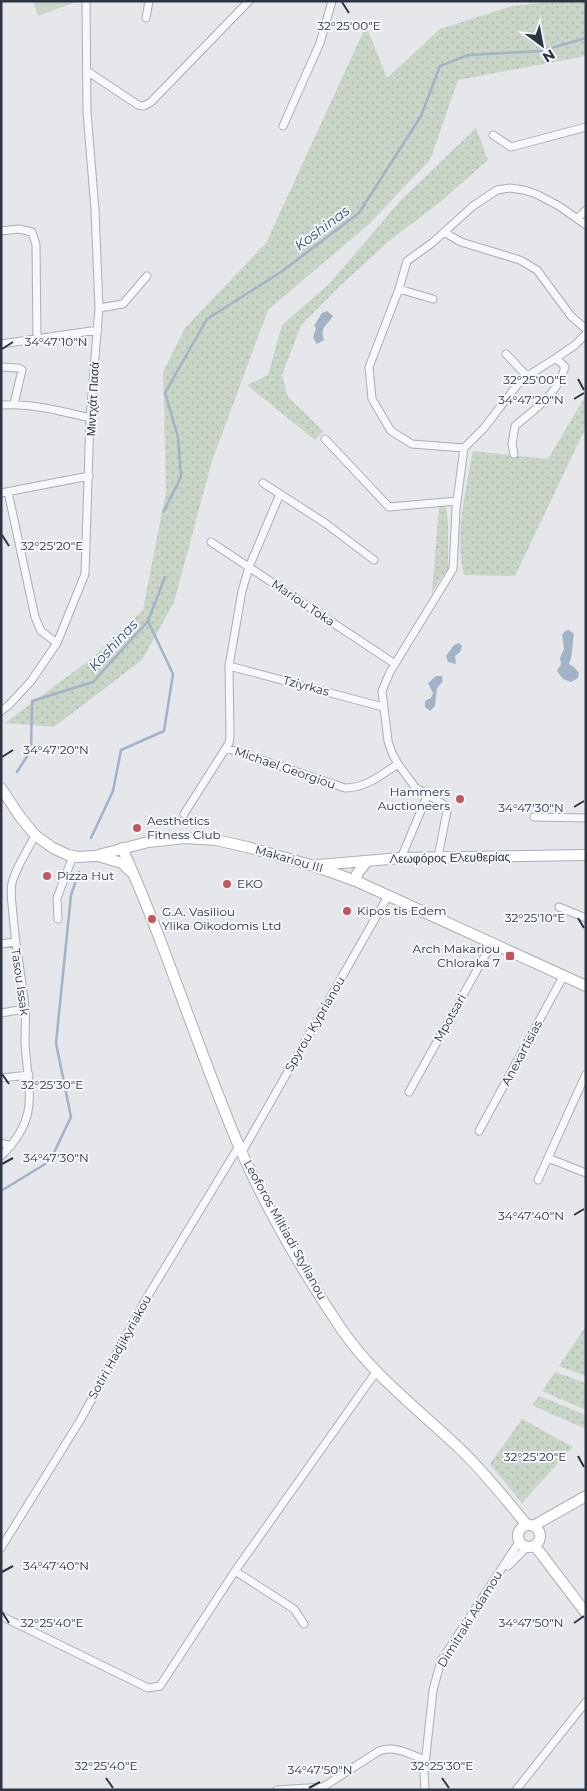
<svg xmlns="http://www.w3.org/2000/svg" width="587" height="1791" font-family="Montserrat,sans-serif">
<defs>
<pattern id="grass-dots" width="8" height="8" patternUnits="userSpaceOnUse" patternTransform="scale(1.25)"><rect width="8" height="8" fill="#c9d5c6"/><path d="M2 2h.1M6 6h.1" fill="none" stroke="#adb7ab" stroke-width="1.8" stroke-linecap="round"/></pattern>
</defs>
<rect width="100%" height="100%" fill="#e5e7eb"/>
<path fill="url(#grass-dots)" d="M557,1H586V56L458,80L430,160L368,225L268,310L212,461L174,602L142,660L54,727L5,723L92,658L143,610L166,491L163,372L185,328L266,243L366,26L387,78L440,29L512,6Z
M476,128L488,160L439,203L389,241L342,284L301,325L282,375L288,397L323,431L315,440L247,385L268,375L282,325L330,283L401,200Z
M586,395V427L515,576L464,575C454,536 466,489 473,451L548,459Z
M439,507H446L448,522V568L432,592Z
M586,1326V1376L559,1366Z
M555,1372L586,1383V1410L542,1391Z
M539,1396L586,1415V1429L532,1405Z
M522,1419L573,1447L522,1503L490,1464Z"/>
<path fill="#c9d5c6" d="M33,1H74L75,2L38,16Z"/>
<path fill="#a2b3c8" d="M327,311L333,316C326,327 320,326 324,340L317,344L313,338L316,328L314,326L322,313Z
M569,630L574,634C572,645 573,654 569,664L574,667L579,673L578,678L571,682L563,679L557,671L561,664L560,658L564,649L562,635L565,631Z
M459,643L462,646L460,652L455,656L456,664L448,662L446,656L454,645Z
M436,676H442L443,681L437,688L435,706L430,711L425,707V701L431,698L433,693L428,683Z"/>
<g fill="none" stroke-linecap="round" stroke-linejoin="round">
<path stroke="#a2b3c8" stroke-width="2.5" d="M164,511L181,477L178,437L165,393L207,319L281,272L359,213L421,116L440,66L468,55L541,51L586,38
M17,772L31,750L32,701L93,682L148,621L165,577
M91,838L113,791L121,750L164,731L173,674L148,621
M1,1191L50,1161L71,1117L56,1043L71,895L79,872"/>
<g stroke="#aaaeb5" stroke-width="9">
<path id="street" d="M146,18L149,1
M87,71L138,105L144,106L151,102L249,1
M283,126L320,43L332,1
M493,135L511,147L586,127
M578,218L586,210
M586,225L559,206L536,194L524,190L510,188L497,190L473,206L432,243L407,261L399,289L369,367L372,399L391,431L412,444L464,448L484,428L521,380L556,358L575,345L586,334
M1,231L19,229L32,232L36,245L37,339
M444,232L461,242L520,260L537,270L571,316L586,329
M399,289L433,299
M99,308L123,304L147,276
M1,344L98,330
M506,354L527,376
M1,367L18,368L22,370L14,404
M1,405C32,403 61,411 90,418
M325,439L389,507L457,501
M514,454L512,444L515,426C536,408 557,395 565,367L556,358
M263,483L325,523L374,560
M8,492L35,617L41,631L57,643
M1,493L89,476
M211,542L395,664
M229,666L383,707
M1,711L9,705L31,681L57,643L85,574L90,418L99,308L95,210L87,112L86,1
M226,748L345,788C366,788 381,775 398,764
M184,814L229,743L230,736L229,666L242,591L249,567L280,494
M534,817L586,818
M438,857L447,811L443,804L415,787L398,764L392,753L388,741L382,691L390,672L453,569L456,509L464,448
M401,858L428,794
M559,907L586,918
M58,919L57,898L73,856
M1,944L15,942
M1,1013L25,1009
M1,1078L29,1075
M409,1092L492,943
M479,1131L564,975
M1,1143L11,1146
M242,1152L388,896
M1,1156C41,1117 28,1092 25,1043C25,1031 26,1020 25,1008C22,977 15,945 13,914C12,904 10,893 12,883C16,867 28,850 35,835
M548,1158L586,1173
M538,1180L586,1074
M1,1548L81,1419L146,1299L239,1146
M508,1566L527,1547
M235,1571L294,1609L304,1624
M1,1616L148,1688L160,1686L235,1571L376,1372
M277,1790L323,1787L379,1751C394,1745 410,1754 425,1760
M425,1790L424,1774L433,1690L441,1661L519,1542
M516,1790L586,1702"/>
</g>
<g stroke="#aaaeb5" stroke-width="12">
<path id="secondary" d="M1,788L21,818L35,835L53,848L68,855L77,857L95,856L148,842L185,838L216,840L247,847L314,866L356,881L586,986
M122,848C166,945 197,1047 238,1144C266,1209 303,1272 342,1330C374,1376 418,1409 458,1447C484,1471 505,1499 527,1525
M98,856L122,863L131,872
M318,865L401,858L586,855
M356,881L357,874L367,861
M518 1536a11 11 0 1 1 22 0a11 11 0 1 1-22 0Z
M533,1526L586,1496
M535,1546L586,1613"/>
</g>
<use href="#street" stroke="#f7f8fa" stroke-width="7"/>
<use href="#secondary" stroke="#fff" stroke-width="10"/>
</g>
<path fill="none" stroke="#2d3443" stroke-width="2" d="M342,2L349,13M2,349L13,342M578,379L584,390M574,399L584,393M2,535L9,546M2,757L13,750M574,807L584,801M578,918L584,928M2,1074L9,1084M2,1164L13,1158M574,1215L584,1209M578,1456L584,1467M2,1572L13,1566M2,1612L9,1623M574,1623L584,1616M106,1778L113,1788M442,1778L449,1788M309,1788L320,1782"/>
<g fill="#c6545e" stroke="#f4f6f9" stroke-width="2">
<circle cx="460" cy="799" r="5"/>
<circle cx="137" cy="828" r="5"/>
<circle cx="47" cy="876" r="5"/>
<circle cx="227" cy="884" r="5"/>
<circle cx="347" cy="911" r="5"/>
<circle cx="152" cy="919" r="5"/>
<rect x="505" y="951" width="10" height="10" rx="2.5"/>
</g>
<g text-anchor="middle" stroke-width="4" stroke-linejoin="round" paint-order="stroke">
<g font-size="12" fill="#2d3443" stroke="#f4f6f9">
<text transform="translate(93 399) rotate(-87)" y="4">Μιντχάτ Πασά</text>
<text transform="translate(303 603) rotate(34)" y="4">Mariou Toka</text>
<text transform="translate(306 686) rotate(15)" y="4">Tziyrkas</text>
<text transform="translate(285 768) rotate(19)" y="4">Michael Georgiou</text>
<text transform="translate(450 858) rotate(-1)" y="4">Λεωφόρος Ελευθερίας</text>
<text transform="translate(289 859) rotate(16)" y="4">Makariou III</text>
<text transform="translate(20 982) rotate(82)" y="4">Tasou Issak</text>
<text transform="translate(450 1018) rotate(-61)" y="4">Mpotsari</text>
<text transform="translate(315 1024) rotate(-60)" y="4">Spyrou Kyprianou</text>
<text transform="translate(522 1053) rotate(-62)" y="4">Anexartisias</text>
<text transform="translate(285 1230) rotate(61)" y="4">Leoforos Miltiadi Stylianou</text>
<text transform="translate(120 1347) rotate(-61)" y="4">Sotiri Hadjikyriakou</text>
<text transform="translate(470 1619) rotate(-58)" y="4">Dimitraki Adamou</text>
</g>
<g font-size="12" fill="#2d3443" stroke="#f4f6f9" text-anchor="start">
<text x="450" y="796" text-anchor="end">Hammers<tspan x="450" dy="14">Auctioneers</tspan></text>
<text x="147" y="825">Aesthetics<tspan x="147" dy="14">Fitness Club</tspan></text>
<text x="57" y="880">Pizza Hut</text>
<text x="237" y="888">EKO</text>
<text x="357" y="915">Kipos tis Edem</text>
<text x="162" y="916">G.A. Vasiliou<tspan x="162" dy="14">Ylika Oikodomis Ltd</tspan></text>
<text x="500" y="953" text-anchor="end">Arch Makariou<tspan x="500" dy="14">Chloraka 7</tspan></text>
</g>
<g font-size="14" font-style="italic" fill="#395074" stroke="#f4f6f9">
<text transform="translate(322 228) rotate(-37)" y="5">Koshinas</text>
<text transform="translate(113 645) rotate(-47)" y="5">Koshinas</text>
</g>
</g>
<g font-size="12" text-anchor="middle" fill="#2d3443" stroke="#f4f6f9" stroke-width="4" stroke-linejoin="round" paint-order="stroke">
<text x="349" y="30">32°25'00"E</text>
<text x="56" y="346">34°47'10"N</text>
<text x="535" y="384">32°25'00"E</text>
<text x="531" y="404">34°47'20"N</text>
<text x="52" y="550">32°25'20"E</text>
<text x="56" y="754">34°47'20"N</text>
<text x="531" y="812">34°47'30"N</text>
<text x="535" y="922">32°25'10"E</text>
<text x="52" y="1089">32°25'30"E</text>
<text x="56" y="1162">34°47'30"N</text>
<text x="531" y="1220">34°47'40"N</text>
<text x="535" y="1461">32°25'20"E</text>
<text x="56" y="1570">34°47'40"N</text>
<text x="52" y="1627">32°25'40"E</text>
<text x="531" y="1627">34°47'50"N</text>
<text x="106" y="1770">32°25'40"E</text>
<text x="442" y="1770">32°25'30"E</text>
<text x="320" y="1774">34°47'50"N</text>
</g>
<rect width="587" height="1791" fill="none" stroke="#2d3443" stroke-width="5"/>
<g transform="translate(542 45) rotate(148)" stroke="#f4f6f9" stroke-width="4" paint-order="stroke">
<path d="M0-4L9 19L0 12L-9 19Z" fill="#2d3443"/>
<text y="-8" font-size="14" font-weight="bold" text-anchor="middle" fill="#2d3443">N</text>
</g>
</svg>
